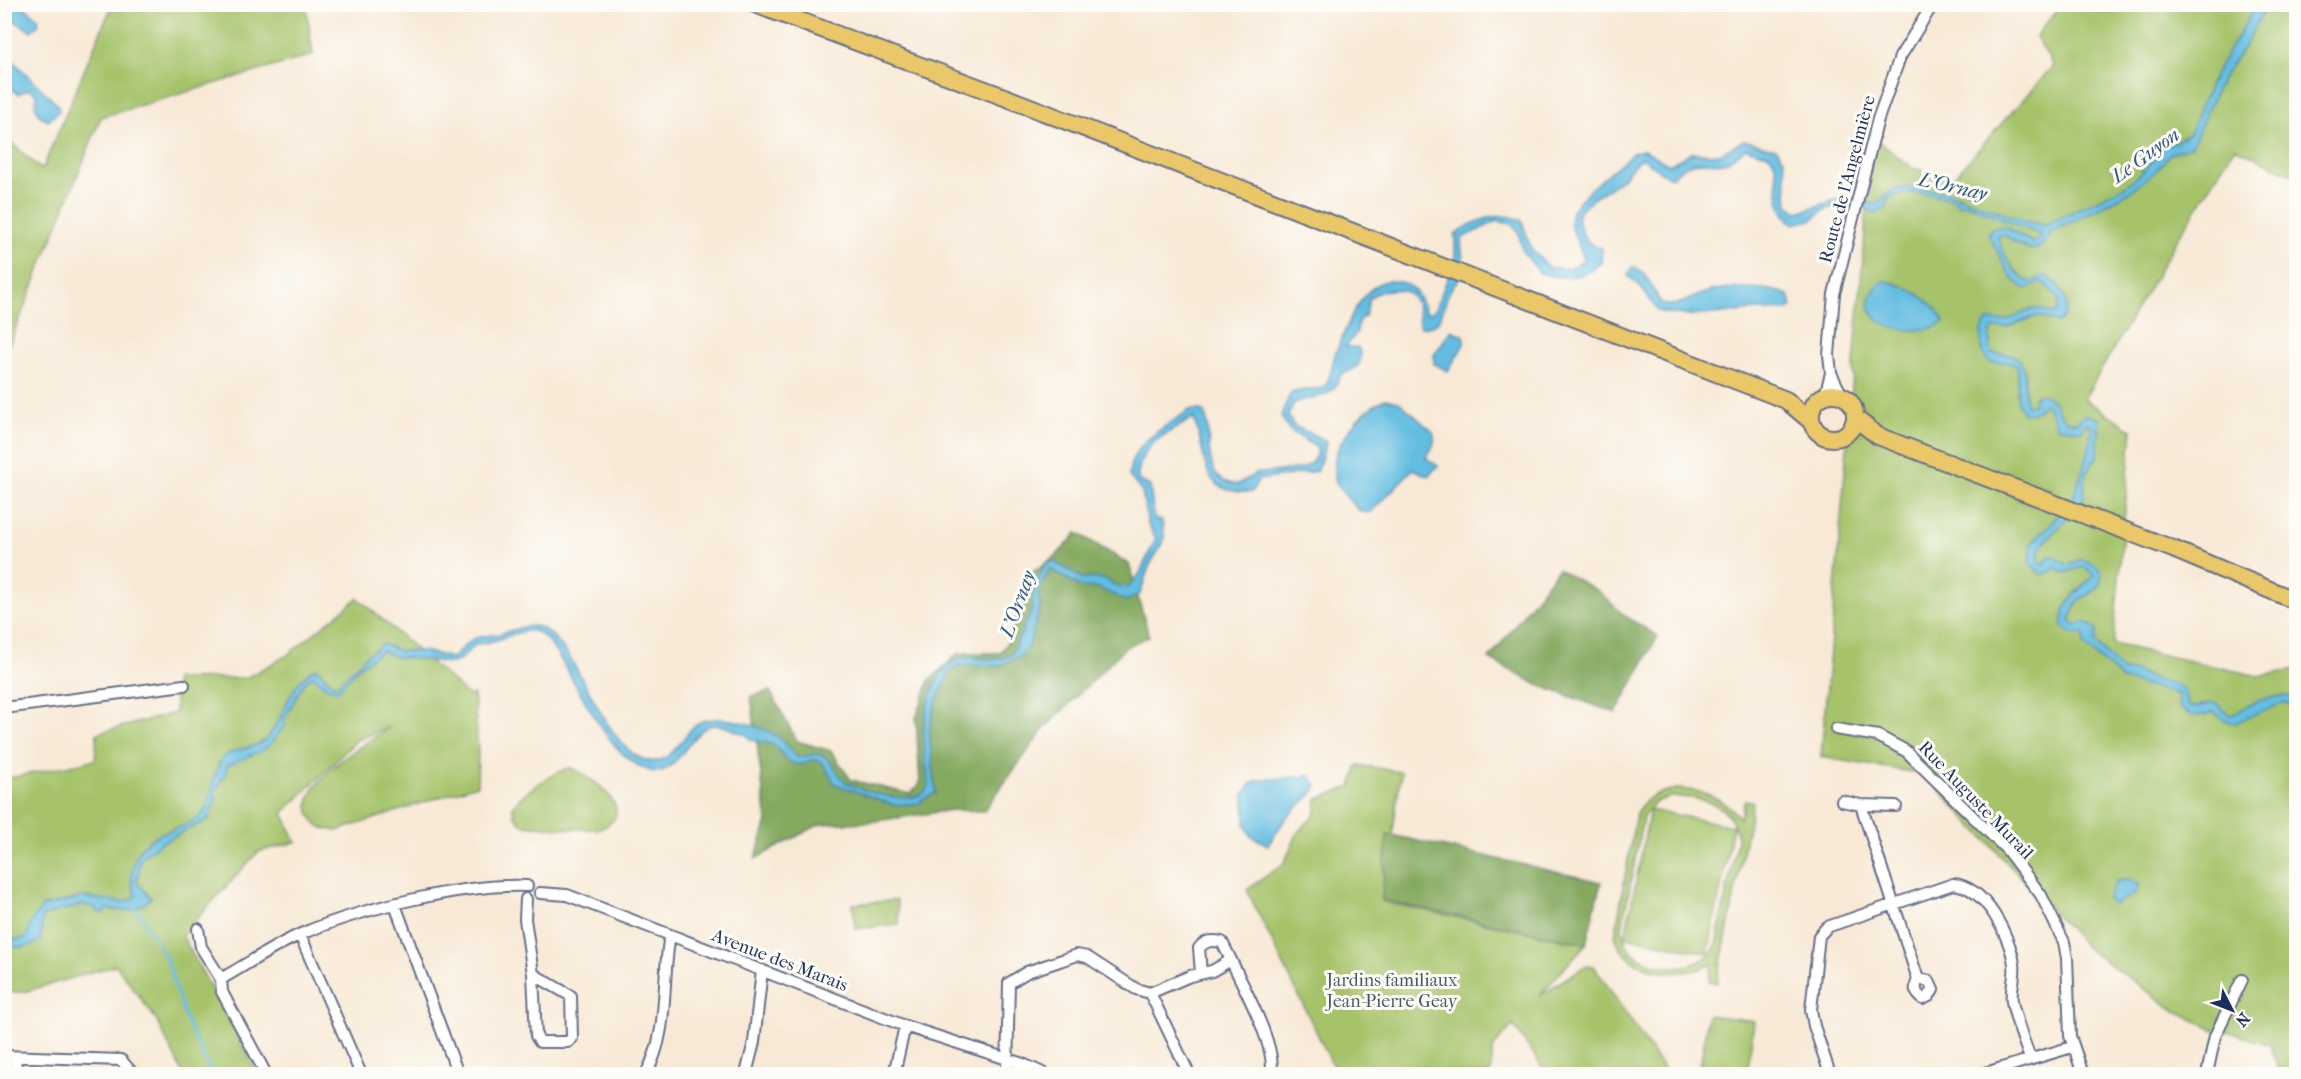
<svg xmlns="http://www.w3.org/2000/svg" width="2301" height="1079" font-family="'IM FELL French Canon',serif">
<rect width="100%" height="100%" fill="#fdfcf7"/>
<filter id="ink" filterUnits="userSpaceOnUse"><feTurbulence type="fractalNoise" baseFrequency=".0167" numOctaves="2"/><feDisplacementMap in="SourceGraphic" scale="12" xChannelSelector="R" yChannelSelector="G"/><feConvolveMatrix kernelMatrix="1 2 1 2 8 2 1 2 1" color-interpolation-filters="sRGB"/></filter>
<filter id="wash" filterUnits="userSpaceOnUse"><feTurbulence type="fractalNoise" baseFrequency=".008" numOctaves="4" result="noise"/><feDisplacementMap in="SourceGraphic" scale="24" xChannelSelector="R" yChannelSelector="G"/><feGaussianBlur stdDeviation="1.35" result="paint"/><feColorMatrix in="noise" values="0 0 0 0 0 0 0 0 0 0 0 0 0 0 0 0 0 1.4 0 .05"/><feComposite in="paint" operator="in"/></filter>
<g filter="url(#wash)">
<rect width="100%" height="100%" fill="#f8e9d6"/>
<path fill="#a6c36a" stroke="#607964" stroke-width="1.5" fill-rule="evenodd" d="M112,5H306L313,55L101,117L5,355V137L42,170Z
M2061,5H2296V177L2235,147L2178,238L2084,399L2132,430L2113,644L2258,676L2296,670V1074H2280L2270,1045L2217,1028L2215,1030L2177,1012L2089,950L1924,774L1821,757L1873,137L1912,168L1954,177L2053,66L2036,36Z
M358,598L469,696L474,694L478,752L477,785L337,831C323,829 314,827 309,812C300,780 369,741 390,727L357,740L283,813L296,842L258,852L182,935L258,1074H183L156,1019L116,965L24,992H5L4,779L95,760L97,733L175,713V679L246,678L286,656Z
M1358,765L1401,772L1383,902L1586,944L1539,996L1585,966H1594L1667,1074H1547L1513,1025L1494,1046L1490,1074H1337L1247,890L1284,863L1298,832L1315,815L1317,799L1351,787Z
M571,768C589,775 641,811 602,828C591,832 538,826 523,825L514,815L513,807C520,794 556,770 571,768Z
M1677,789C1703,790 1723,797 1740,818L1745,800L1753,802L1717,983L1709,981L1712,964C1680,980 1629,976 1615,936L1636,813C1646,796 1659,792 1677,789ZM1669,797C1701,796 1735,803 1737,840L1716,945C1702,976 1645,972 1627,946C1624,941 1623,934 1622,928L1643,817L1656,802Z
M1650,810L1733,826L1708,953L1625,937Z
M897,900L899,924L855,929L853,904Z
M1708,1015L1754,1021L1747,1074H1699Z"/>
<path fill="#84a95e" stroke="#506c5e" stroke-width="1.5" d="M1077,533L1129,564L1149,636L1126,647L1044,729L984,811L952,810L869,822L820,824L755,859L767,822L751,696L770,691L797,741L831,751L851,780L910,794L920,784L916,718L929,681L958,653H1000L1009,640L1030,574L1057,555Z
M1558,569L1598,591L1625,616L1658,636L1616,713L1538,685L1489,659Z
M1387,834L1601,882L1586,944L1382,900Z"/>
<path fill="#63bde1" stroke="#3f76a0" stroke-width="1.5" d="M10,4L22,5L38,18L39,25L31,31L5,15Z
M2256,5H2267L2244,47L2220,82L2192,146L2170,154L2158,169L2130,192L2050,233C2039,261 2021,247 2004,235L1998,236C2000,250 2016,279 2031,282L2045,275C2061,284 2077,308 2058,323L2037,316L2005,328L1992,329L1989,338L1992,354H2011C2034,366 2020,386 2027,405H2033L2035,395L2043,394L2055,402C2059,415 2064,423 2079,422L2080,417L2087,415L2100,419L2097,457L2086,473L2083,501L2043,544L2039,554V563L2044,565L2049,556H2055L2067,565L2081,559L2094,564L2101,571C2104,587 2092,593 2081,599C2075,602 2072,616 2070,621L2073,625L2086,622L2097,630L2096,643L2122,671H2135L2159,681L2178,685L2184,690L2187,704C2199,710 2205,702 2217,703L2229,715C2237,714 2243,708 2251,704C2261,699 2286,693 2296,698V711L2286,702L2235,723L2225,721L2214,712C2199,717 2191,719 2179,707L2178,694L2122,680L2084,645V634H2071L2063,627C2060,601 2080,591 2094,575L2084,567L2064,573L2055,567L2049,573L2040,574L2030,563L2031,544L2072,501L2088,453L2092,427L2087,423L2081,431L2057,427L2050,409L2045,404L2032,414L2023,412C2012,399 2021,382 2017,366L2007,362L1991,363C1979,355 1978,332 1987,321C1994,320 2000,322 2007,320C2027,313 2030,303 2053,314L2058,310L2059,298L2042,282L2026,289L2012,279L1988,234L1991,229L2004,226L2034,243L2041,235L1965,203L1959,205L1954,199C1935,196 1903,186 1887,200V207L1877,213L1862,207L1828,208L1811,220L1793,224C1768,203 1784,164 1769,155C1763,152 1753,150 1746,148L1725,163C1698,163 1694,156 1672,177C1661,175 1652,164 1642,158C1633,163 1629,172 1622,179C1605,194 1592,194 1577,215C1581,232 1583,244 1602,248L1601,263C1583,279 1562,280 1540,273L1523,252L1518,232L1511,224L1497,221L1462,238C1459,247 1465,257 1463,267C1462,279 1455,282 1450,291C1441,307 1445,329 1420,327C1418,321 1419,314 1418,308C1412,284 1386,287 1370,297L1365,316L1359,320L1357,332L1346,347H1358C1366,363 1356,370 1341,374C1331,403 1318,393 1294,403L1288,416L1294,426L1325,440L1326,444L1317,471L1258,480L1252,492C1194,495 1210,454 1193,418C1167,435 1137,443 1138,480L1150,486L1154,519L1162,521C1167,548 1163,541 1152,561C1146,571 1144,584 1140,594L1126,601L1099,588L1081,587L1050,569L1039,589L1038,599L1041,604L1029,645L1022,655L999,666L959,665L950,671L934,708L929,731L936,793L921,800V803L894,805L835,784C827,772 822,749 803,765L792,763L785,758L775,745L751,740L748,736C739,732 723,724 714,725C690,727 678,778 651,771C596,757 562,634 533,631C517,629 497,644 476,644L461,659L453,663L396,657L382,651L359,667L338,691L326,687L313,676L304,683L284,720L285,725L271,744L263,750L227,766L226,773L215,792L216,800L208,820L161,843L141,858L137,882L151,898C137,912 125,912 107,909L104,913L97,912L94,907L81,905L43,916L40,941C30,949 17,947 5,946L4,941L26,938L32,920L43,906L85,897L122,902L134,899L135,895C126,872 135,845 160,834C174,828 189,827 201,815C216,799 209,772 225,756C237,746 256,750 267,738C286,716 288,682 316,668L333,684L337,685L367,655L383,644L399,651H424L452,658C459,653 465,643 472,640C480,635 494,636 503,633C513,630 524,625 534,626C573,630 598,737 640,758C667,771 678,743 693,727C710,710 756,724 775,735C783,739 790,750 797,757C807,757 815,751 825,757C834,762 836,776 846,782C860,791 920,810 928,786C927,767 922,745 924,726C926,704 937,665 960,659C977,654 994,664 1011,655L1031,612L1034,588L1045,564L1053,561L1082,578L1105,579L1116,586L1129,587L1139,575L1156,538L1148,525L1142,492L1129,476C1131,441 1164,429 1189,410H1201L1205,414C1213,437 1200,485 1239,484L1255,474L1303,468C1312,463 1317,458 1317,448L1289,430L1281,416L1291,392L1323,388C1332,378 1331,367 1335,355C1345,330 1363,277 1394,281C1416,283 1418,296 1427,314L1434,311L1455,261V235C1473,220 1501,210 1522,221L1531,248L1549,268H1569L1583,262L1584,259L1570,224L1572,210L1588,191L1634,152L1644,150L1669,165L1690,153L1720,154L1744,140L1777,149L1784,159L1788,205L1798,212L1845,197L1876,204L1894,189L1912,187L1934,190L1951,193L2025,221L2044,225L2126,186L2148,166L2159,151L2189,134L2215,73Z
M5,53L58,105L59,111L48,121L39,115L35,105L37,95L30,89L18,94L5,84Z
M1632,267C1648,269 1653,293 1662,304C1680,308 1694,295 1711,291C1729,286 1772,287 1789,295L1792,307L1788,310C1748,306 1705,320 1666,313L1658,311L1639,285L1628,276Z
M1885,281C1905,284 1937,302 1944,322C1925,339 1855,328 1872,294C1875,287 1879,283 1885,281Z
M1451,330L1464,336V344L1448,371L1434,364V355Z
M1385,399L1399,402L1433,432C1437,442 1431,450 1426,458L1438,466L1428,476L1413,469L1371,512C1361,514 1357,509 1351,502C1344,495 1338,488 1335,479C1327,448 1360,411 1385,399Z
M1310,776L1317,785L1313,793L1286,818L1268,845L1251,836L1245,823L1244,795L1251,784L1258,780Z
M2129,880L2139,884L2136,893L2114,905L2107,898L2116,881Z"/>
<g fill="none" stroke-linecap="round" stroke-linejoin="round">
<path stroke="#63bde1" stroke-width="3" d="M134,906L154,938
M158,944L167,960L185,1017L212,1074"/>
</g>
</g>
<g filter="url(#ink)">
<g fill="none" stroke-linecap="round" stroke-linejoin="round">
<g stroke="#687088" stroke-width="14">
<path id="street" d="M1825,396L1831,373
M1842,396L1831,373L1829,355L1834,294L1878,119L1900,57L1933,4
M4,708L184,685
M1836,729L1878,736L1906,751L2007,850L2041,895L2064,942L2067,958L2070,1036L2083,1074
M1842,801L1861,805
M1896,806L1861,805L1918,979C1914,988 1915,993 1923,999L1929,996L1933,990L1929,981L1918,979
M540,893L567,895L905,1026L1023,1064L1045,1074
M526,899L525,919L533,974L536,1036L540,1042H568L572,1038L571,996L533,974
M395,905L458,1074
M198,929L201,947L221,979L222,992L266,1074
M300,935L361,1074
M1231,960C1243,986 1278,1049 1271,1074
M221,979C247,964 274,946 301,934C360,909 464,883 527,886
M1150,993L1189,1074
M4,1056L121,1060L133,1074
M15,1074L16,1057
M646,1074C670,1030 661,983 670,935
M746,1074L754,1042L762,970
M894,1074L905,1026
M1007,1074L1009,983L1027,972L1077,955L1087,957L1136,989L1150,993L1190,976L1212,971L1231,960L1222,942C1212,940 1206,940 1199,948L1201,973
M1830,1074L1814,1026L1811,1010L1819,936L1827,927L1953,884C1985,886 2010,936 2014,964C2016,977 2010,989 2012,1001C2015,1020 2024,1040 2030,1059
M1982,1074L2072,1047
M2207,1074L2215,1036L2242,980"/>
</g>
<g stroke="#687088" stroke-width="20">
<path id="primary" d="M755,4L1007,98L1786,400L1812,422
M1811 416a22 22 0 1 1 44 0a22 22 0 1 1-44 0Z
M1855,418L1878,436L2173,549L2296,601"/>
</g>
<use href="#street" stroke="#fff" stroke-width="10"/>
<use href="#primary" stroke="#eac769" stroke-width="16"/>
</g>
</g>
<g text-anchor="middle" stroke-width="6" stroke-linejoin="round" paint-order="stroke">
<g font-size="18" fill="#1b2f5e" stroke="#fdfcf7">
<text transform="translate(1847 179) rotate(-75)" y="6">Route de l'Angelmière</text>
<text transform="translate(1976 800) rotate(46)" y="6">Rue Auguste Murail</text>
<text transform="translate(780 960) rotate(21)" y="6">Avenue des Marais</text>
</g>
<g font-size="18" fill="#455b62" stroke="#fdfcf7">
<text x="1392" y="986">Jardins familiaux<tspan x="1392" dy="21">Jean-Pierre Geay</tspan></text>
</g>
<g font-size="20" font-style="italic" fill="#315a85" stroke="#fdfcf7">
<text transform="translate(2145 155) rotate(-36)" y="7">Le Guyon</text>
<text transform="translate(1953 186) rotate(13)" y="7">L'Ornay</text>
<text transform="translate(1017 604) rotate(-70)" y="7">L'Ornay</text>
</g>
</g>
<rect width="2301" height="1079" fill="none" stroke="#fdfcf7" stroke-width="24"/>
<g transform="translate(2232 1010) rotate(132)" stroke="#fdfcf7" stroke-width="4.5" paint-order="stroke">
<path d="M0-4.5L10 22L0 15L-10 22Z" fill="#1b2f5e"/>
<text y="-9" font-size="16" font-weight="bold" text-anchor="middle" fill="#1b2f5e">N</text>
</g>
</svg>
